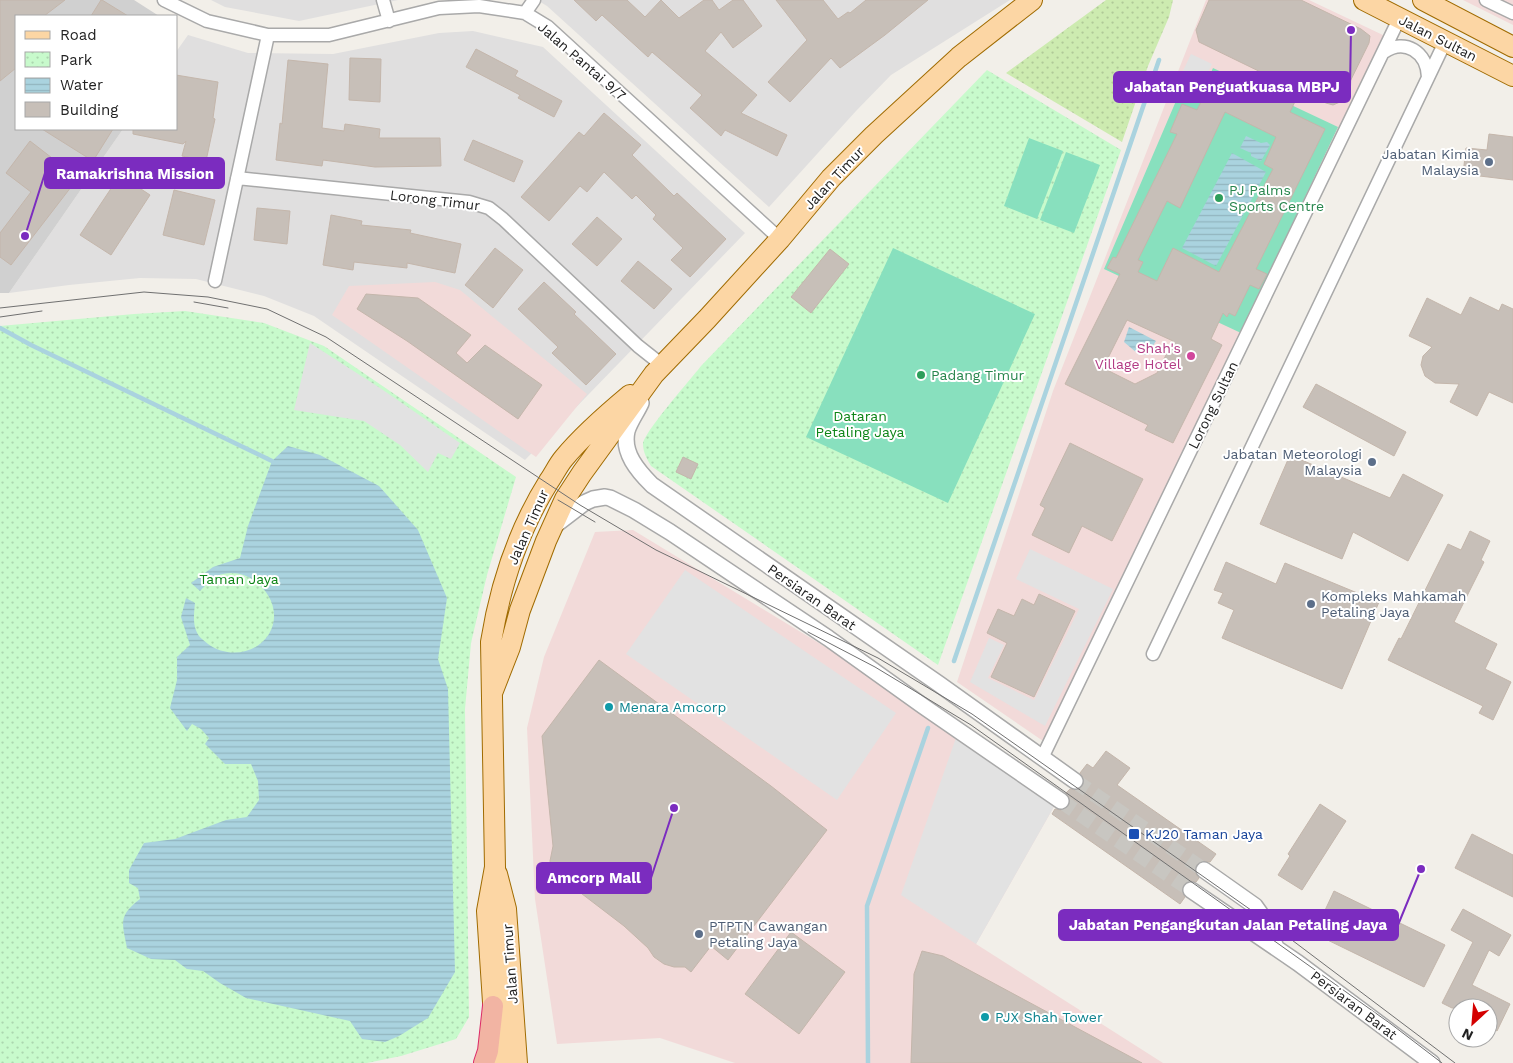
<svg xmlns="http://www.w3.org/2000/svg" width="1513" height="1063" font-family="'Work Sans',sans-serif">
<defs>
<pattern id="grass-dots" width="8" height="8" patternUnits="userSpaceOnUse" patternTransform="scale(1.25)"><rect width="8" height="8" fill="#cdebb0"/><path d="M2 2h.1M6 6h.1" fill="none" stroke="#b0c997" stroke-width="1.8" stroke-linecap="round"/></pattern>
<pattern id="park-dots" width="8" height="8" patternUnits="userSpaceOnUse" patternTransform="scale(1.25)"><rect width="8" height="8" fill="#c8facc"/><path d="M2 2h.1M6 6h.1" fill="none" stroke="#acd6af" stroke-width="1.8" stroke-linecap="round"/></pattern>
<pattern id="water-rules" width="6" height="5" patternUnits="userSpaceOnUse" patternTransform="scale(1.25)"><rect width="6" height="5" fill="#aad3df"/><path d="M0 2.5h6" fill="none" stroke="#92b5bf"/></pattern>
</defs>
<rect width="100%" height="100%" fill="#f2efe9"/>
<path fill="#e0dfdf" d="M211,0H398L299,21L225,7Z
M537,0H1010L891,75L856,111L769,207L547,6Z
M473,31L543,47L745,233L525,460L314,316L264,296L196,279L140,278L69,285L9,293L123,129H176V52L188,35L248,53L333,54L439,33Z"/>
<path fill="#f2dad9" d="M1206,0H1309L1385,36L1046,743L957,682L1053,391Z
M1463,0H1513V25Z
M435,282L460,290L587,394L536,457L332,315L349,286Z
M633,530L845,659L1056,803L976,944L1163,1063H735L660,1038L557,1044L535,899L527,728L544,657L595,532Z"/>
<path fill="#d0d0d0" d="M0,0H134L159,16H16V129H123L9,293H0Z"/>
<path fill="url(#grass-dots)" d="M1106,0H1173L1169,17L1148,66L1122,142L1006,73Z"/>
<path fill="url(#park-dots)" d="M987,70L1121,150L938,665L651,466C647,459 643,452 643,444C644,432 691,379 701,366Z
M185,311L264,323L324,346L516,477L487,575L471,643L465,709L469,1017L456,1039L401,1056L367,1063H0V326L134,314Z"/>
<path fill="#88e0be" d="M1213,68L1338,127L1241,333L1104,269L1179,94L1197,103Z
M1029,138L1063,151L1037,219L1004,206Z
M1066,152L1100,165L1074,233L1040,220Z
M893,248L1035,314L948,503L806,437Z"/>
<path fill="#e2e2e2" d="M1191,54L1212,64L1196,98L1175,88Z
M310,343L380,388L460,443L451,459L438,453L428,472L400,445L364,421L294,410Z
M1030,549L1113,589L1045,726L970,682L989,638L1004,645L988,678L1034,700L1079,609L1016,579Z
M685,570L896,713L837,800L626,654Z
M957,735L1056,803L976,944L901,895Z"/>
<path fill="url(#water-rules)" d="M1246,136L1261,143L1267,142L1270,145L1261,161L1251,156V153L1240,148Z
M1232,153L1266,172L1216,266L1182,248Z
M1129,327L1156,341L1147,355L1137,353L1124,342Z
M288,446L320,455L379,486L418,530L447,598L438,659L448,689L455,972L428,1018L399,1036L385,1042L362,1039L350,1021L246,998L220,983L203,971L187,969L175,960L151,959L127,948C122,922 118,916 140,899L138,888L129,883V870L144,843L175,839L226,820L247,817L259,800L258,781L251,764H225L205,744L209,738L201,729L192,724L187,731L170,708L177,680V657L190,645L181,617L186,598L195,603C194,614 192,626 199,636C201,639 205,641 208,644C227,658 256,655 269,634C288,602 250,562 217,576C211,579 205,586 200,591L191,583L213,567L240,558L248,526L272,461Z"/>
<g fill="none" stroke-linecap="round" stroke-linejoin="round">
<path stroke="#aad3df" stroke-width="4.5" d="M0,328L31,345L272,461
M954,661L1159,60
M868,1063L867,906L928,728"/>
</g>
<path fill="#c7bfb8" stroke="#c4b6ab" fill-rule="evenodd" d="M0,0H65L44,16H16V68L0,81Z
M101,0H102L128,16H91Z
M574,0H627L645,17L661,0L679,18L704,0H712L719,10L733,0H743L762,26L733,48L721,32L705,51L757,95L741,113L787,135L777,156L725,130L721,136L690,108L702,95L652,52L648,57L602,15L596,21Z
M776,0H823L838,19L848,12L850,13L866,0H928L885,35L840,68L831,58L790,102L768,82L807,40Z
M1209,0H1301L1361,29L1370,36L1369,43L1340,102L1333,105L1326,103L1300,91L1290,112L1325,129L1256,269L1267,274L1259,289L1250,285L1235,316L1229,313L1227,317L1223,313L1211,339L1222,345L1173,443L1145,430L1148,425L1065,384L1120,274L1107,268L1113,257L1116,258L1177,134L1170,132L1182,104L1197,110L1214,76L1262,99L1273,78L1199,42L1196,30ZM1225,112L1276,137L1264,164L1273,169L1219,272L1173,248L1157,281L1138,272L1143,262L1138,260L1167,201L1180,208ZM1127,320L1173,341L1157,373L1135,384L1103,368Z
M476,49L518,71L515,76L562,101L554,117L518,98L520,95L466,67Z
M350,58L381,59L380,102L349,100Z
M288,60L328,64L322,128L344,131L345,124L380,129L379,138H440L441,166L375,167L323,160L322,166L276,160L280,123L282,124Z
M176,75L218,82L213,118L215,119L206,161L182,156L186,141L183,144L133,134V129H176Z
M604,113L641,145L632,155L674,196L677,193L726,239L690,277L671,260L683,248L653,219L656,215L636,195L632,199L604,172L587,192L580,186L549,221L521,197L579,132L584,136Z
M42,129H113L93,161Z
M1489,134L1513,137V180L1463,174L1466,148L1487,150Z
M473,140L523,161L514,182L464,160Z
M30,141L78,178L11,265L0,257V233L31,192L6,173Z
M120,175L150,195L111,255L80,235Z
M174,190L215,200L204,245L163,235Z
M257,208L290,211L287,244L254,240Z
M331,215L362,221L361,225L411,230L410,233L461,244L455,273L407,263V268L354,262L353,270L323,265Z
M597,217L622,239L597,266L572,244Z
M495,248L523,270L493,308L465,285Z
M830,249L849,264L811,313L791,297Z
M638,261L672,289L654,309L621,281Z
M544,282L576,312L574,314L616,354L586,385L552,353L558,347L518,309Z
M366,294L418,298L471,335L456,353L467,363L485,345L542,385L518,419L407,341L357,309Z
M1470,297L1499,311L1502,304L1513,309V403L1489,392L1477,416L1450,402L1459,384L1435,383L1425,376L1421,365L1423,356L1432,347L1409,336L1427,298L1461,315Z
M1316,384L1406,432L1394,456L1303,407Z
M1070,443L1143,479L1112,541L1082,526L1069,553L1032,535L1045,508L1040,505Z
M1290,455L1390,498L1403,474L1443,495L1408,561L1353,532L1342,559L1260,524Z
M683,457L698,464L691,479L676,472Z
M1470,531L1490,541L1481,560L1484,562L1454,622L1497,644L1485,669L1511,682L1493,720L1479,713L1483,706L1388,660L1399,638L1401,639L1448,544L1461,550Z
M1226,562L1276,584L1285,563L1379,602L1342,689L1222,638L1234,610L1218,603L1223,593L1214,590Z
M1039,594L1075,611L1034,697L991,677L1007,643L987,633L998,609L1014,616L1022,599L1034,605Z
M599,660L771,786L827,830L728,960L711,946L691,972L685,967H674L664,964L654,957L648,948L624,926L552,871L550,861L553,846L542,736Z
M1106,751L1130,768L1117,785L1216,854L1210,862L1201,861L1196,865L1195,873L1199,878L1196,882L1191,881L1184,884L1182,890L1185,897L1180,904L1052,814L1055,809L1061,810L1068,807L1070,801L1066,793L1070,789L1075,790L1082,787L1084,781L1080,773L1087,764L1093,768Z
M1320,804L1346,821L1302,890L1278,875L1290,856L1288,854Z
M1472,834L1513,855V897L1455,868Z
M1334,891L1445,945L1424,987L1305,929L1311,917L1320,921Z
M1463,909L1511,935L1499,956L1489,950L1472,985L1510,1004L1497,1031L1488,1026V1008H1452L1442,1003L1473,942L1451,930Z
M791,932L845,972L799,1034L745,994Z
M922,951L943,956L1142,1063H911L914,974Z"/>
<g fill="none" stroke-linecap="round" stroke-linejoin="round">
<path stroke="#c8c6c1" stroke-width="15" stroke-dasharray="15 8" stroke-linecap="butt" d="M1075,781L1204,870
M1061,801L1191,890"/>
<g stroke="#a9a9a9" stroke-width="15">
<path id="minor" d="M164,0L207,21L268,35H329L439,8L479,6L525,13L548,27L780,239
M383,0L389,21
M1486,0L1513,13
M525,13L534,0
M1384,52C1405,38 1427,52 1428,77
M237,178L469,202L489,208L503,219L638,346L662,365
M215,281L268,35
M1153,654L1445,42
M1042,758L1399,19"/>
</g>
<g stroke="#a9a9a9" stroke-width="18">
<path id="tertiary" d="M641,403C637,412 630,421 627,431C622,453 638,471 652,485L939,684L1075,781
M554,526L584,503L593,499L605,497L610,498L634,510L670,532L828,638L923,706L1061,801
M1204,870L1255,906L1260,913L1276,947
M1191,890L1298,963L1432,1063"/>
</g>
<g stroke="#a06b00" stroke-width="22">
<path id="primary" d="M1364,0L1513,76
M1423,0L1513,47
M492,693L510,647L520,610L546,541L565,499L582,473L654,374L707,319L780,239L831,178L874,135L959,57L1032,0
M497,874L506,909L517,1063
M497,1063L487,911L495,867L491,642C500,586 519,529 549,481C554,474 558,465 564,458C583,435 606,415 630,395"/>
</g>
<g stroke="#dc2a67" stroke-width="22">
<path id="trunk" d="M484,1063L488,1051L493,1006"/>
</g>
<use href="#minor" stroke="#fff" stroke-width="12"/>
<use href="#tertiary" stroke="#fff" stroke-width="15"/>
<use href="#primary" stroke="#fcd6a4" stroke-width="20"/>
<use href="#trunk" stroke="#f2b4a3" stroke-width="20"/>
<path stroke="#707070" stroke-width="1" d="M194,302L228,308
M0,308L144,292L208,297L267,309L326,337L580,505L656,550L878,658L972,714L1268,922L1455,1063
M0,317L42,311
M558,500L595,522
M808,632L875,667L971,725L1391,1024L1442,1063"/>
</g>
<g fill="#5c6f8a" stroke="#fff" stroke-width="2">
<circle cx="1489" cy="162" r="5"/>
<circle cx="1372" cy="462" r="5"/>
<circle cx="1311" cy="604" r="5"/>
<circle cx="699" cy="934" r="5"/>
</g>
<g fill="#2e9e5b" stroke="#fff" stroke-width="2">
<circle cx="1219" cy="198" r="5"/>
<circle cx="921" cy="375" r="5"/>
</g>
<circle fill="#d1479c" stroke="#fff" stroke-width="2" cx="1191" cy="356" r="5"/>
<g fill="#0f9aa8" stroke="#fff" stroke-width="2">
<circle cx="609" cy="707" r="5"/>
<circle cx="985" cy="1017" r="5"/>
</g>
<rect fill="#1a4fb4" stroke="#fff" stroke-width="2" x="1128" y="828" width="12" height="12" rx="2.5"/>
<g text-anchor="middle" stroke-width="4" stroke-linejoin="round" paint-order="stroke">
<g font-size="14" fill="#222" stroke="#fff">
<text transform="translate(1438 38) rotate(27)" y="5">Jalan Sultan</text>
<text transform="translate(582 61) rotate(41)" y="5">Jalan Pantai 9/7</text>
<text transform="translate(834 178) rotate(-47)" y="5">Jalan Timur</text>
<text transform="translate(435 200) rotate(7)" y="5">Lorong Timur</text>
<text transform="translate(1213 405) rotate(-64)" y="5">Lorong Sultan</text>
<text transform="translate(528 527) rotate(-66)" y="5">Jalan Timur</text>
<text transform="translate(812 597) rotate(35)" y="5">Persiaran Barat</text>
<text transform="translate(510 964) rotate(-94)" y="5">Jalan Timur</text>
<text transform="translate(1354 1005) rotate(37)" y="5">Persiaran Barat</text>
</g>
<g font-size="14" fill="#4e5e75" stroke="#fff" text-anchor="end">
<text x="1479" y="159">Jabatan Kimia<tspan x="1479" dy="16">Malaysia</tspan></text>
<text x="1362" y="459">Jabatan Meteorologi<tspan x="1362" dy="16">Malaysia</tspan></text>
<text x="1321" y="601" text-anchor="start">Kompleks Mahkamah<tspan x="1321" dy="16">Petaling Jaya</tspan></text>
<text x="709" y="931" text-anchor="start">PTPTN Cawangan<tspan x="709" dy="16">Petaling Jaya</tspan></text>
</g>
<g font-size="14" fill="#27864d" stroke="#fff" text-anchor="start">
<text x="1229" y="195">PJ Palms<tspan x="1229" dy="16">Sports Centre</tspan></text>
<text x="931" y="380">Padang Timur</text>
</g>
<g font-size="14" fill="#b23c85" stroke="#fff" text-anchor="end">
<text x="1181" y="353">Shah's<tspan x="1181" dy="16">Village Hotel</tspan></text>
</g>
<g font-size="14" fill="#0c8416" stroke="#fff">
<text x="860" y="421">Dataran<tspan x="860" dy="16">Petaling Jaya</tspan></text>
<text x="239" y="584">Taman Jaya</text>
</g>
<g font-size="14" fill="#0d838f" stroke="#fff" text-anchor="start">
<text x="619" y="712">Menara Amcorp</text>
<text x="995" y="1022">PJX Shah Tower</text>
</g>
<g font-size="14" fill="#164399" stroke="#fff" text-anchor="start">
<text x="1145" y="839">KJ20 Taman Jaya</text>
</g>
</g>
<path fill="none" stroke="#7b2cbf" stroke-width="2" d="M1351 30L1350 87M25 236L45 173M674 808L651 878M1421 869L1398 925"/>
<g fill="#7b2cbf" stroke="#fff" stroke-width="2">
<circle cx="1351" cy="30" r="5"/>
<circle cx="25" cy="236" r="5"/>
<circle cx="674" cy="808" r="5"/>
<circle cx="1421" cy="869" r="5"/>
</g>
<g fill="#7b2cbf" stroke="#7b2cbf" stroke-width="2">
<rect x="1114" y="72" width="236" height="30" rx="5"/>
<rect x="45" y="158" width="179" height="30" rx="5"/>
<rect x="537" y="863" width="114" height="30" rx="5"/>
<rect x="1059" y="910" width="339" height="30" rx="5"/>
</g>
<g font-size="15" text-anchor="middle" font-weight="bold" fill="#fff">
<text x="1232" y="92">Jabatan Penguatkuasa MBPJ</text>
<text x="135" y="179">Ramakrishna Mission</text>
<text x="594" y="883">Amcorp Mall</text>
<text x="1228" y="930">Jabatan Pengangkutan Jalan Petaling Jaya</text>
</g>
<rect x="15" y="15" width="162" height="115" fill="#ffffff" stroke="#a7a7a7"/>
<rect x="25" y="31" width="25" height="8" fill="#fcd6a4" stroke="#a7a7a7"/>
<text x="60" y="40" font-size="15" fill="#222222">Road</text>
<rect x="25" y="52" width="25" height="15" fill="url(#park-dots)" stroke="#a7a7a7"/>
<text x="60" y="65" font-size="15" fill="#222222">Park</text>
<rect x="25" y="78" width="25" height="15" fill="url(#water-rules)" stroke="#a7a7a7"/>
<text x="60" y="90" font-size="15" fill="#222222">Water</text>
<rect x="25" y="102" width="25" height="15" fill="#c7bfb8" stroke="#a7a7a7"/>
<text x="60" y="115" font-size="15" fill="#222222">Building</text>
<g transform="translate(1473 1023) rotate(206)"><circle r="24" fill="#ffffff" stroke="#a7a7a7"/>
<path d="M0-4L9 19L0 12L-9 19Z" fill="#d40000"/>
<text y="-8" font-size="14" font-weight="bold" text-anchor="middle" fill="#222222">N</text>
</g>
</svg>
